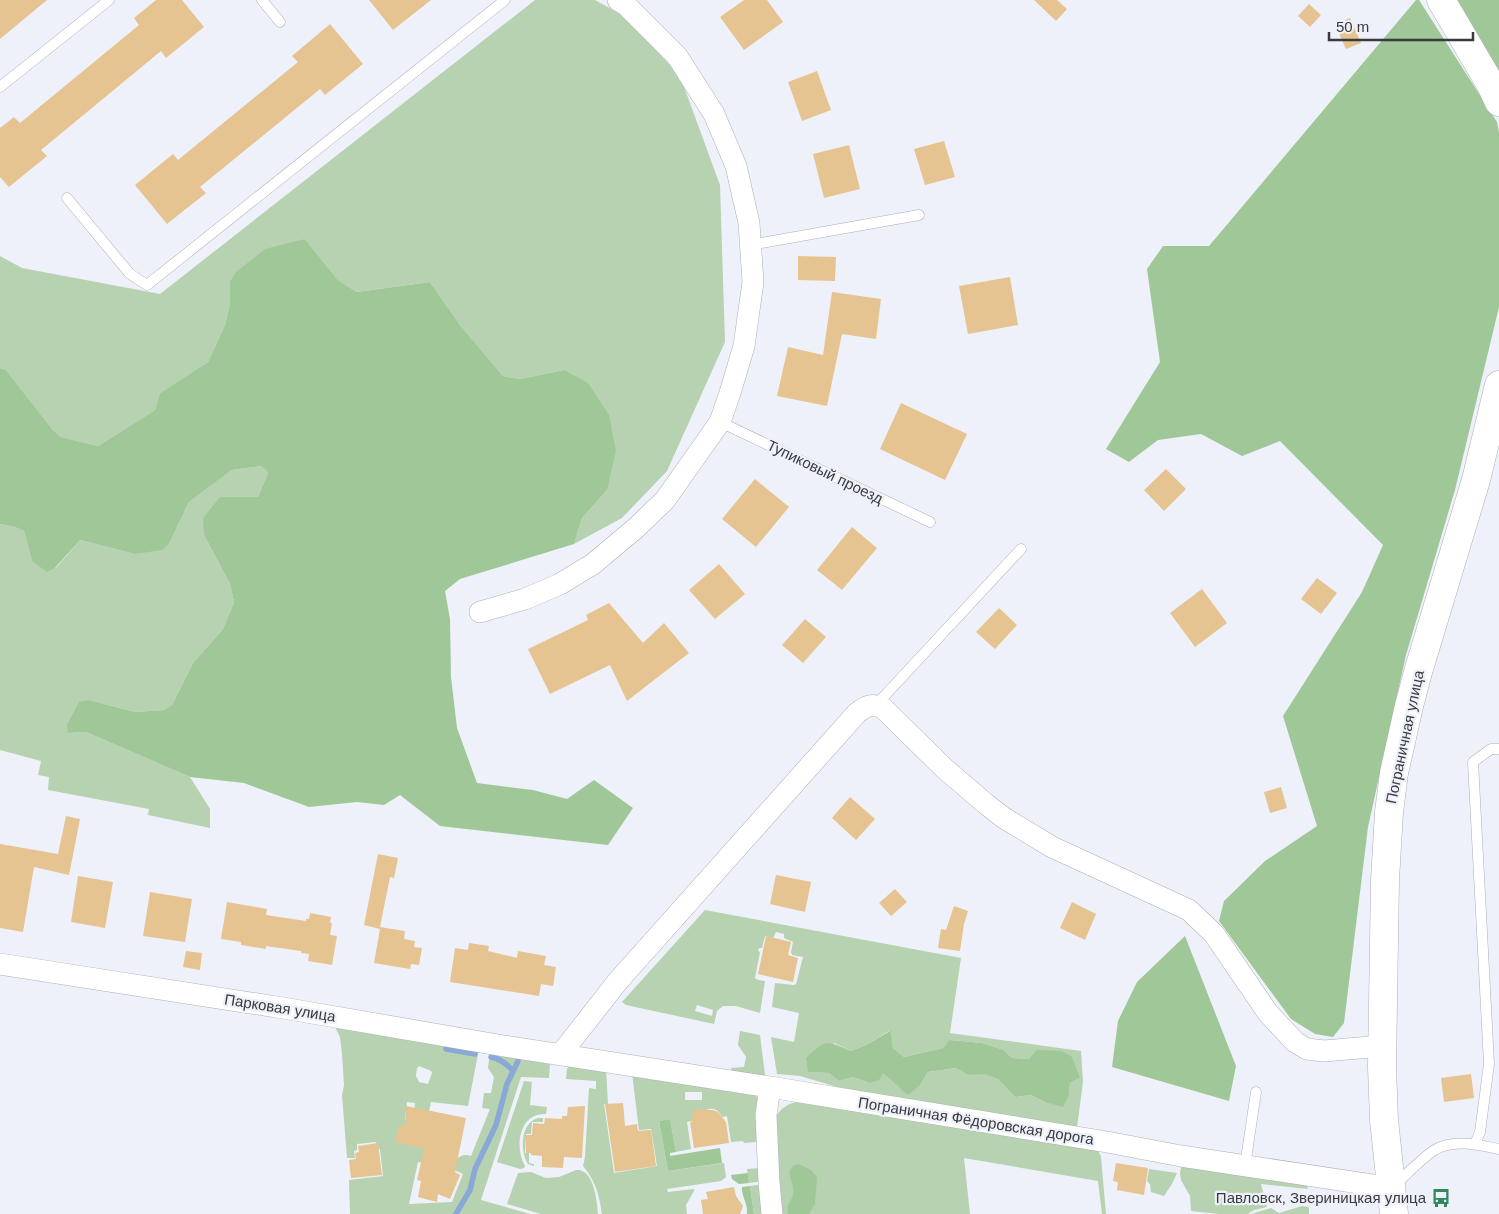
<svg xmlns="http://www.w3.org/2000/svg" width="1499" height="1214" font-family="Arial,sans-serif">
<rect width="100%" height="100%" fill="#eef1f9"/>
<path fill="#b6d2b0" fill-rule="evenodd" d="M535,0H595L624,16L680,76L720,185L725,342L667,471L622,518L574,544L582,518L607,490L564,370L520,379L503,376L460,325L430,282L357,292L338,280L305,239L235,273L230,281V304L225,325L208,362L160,393L155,410L98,446L61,437L53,430L6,370L0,368V256L22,268L160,294Z
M261,466L268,473L258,497H220L204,535L230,584L234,602L223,629L193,663L172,705L164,710L135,712L89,700L68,733L86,732L190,777L210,809V828L148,815L149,809L48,790L49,777L38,775L41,761L0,750V524L15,527L24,531L32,561L56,568L80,540L135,554L169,544L189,502L232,470Z
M705,910L961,958L950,1033L1081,1051L1083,1082L1077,1127L871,1097L800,1076L777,1074L771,1037L794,1042L799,1013L772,1007L775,983L794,985L796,984L803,957L792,955L791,952L793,942L784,938V934L776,932L773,938L765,936L762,948H759L758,951L760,952L755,978L758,980L765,981L760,1013L736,1006H723L717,1011L714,1024L626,1005L622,1002ZM697,1005L713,1010L712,1016L695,1011ZM889,1031L893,1048L904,1057L943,1048L951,1040L982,1043L1004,1050L1012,1058L1029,1059L1078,1074L1080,1078L1070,1083L1069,1095L1045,1102L1031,1095L1015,1097L998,1079L985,1073L968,1075L956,1068L928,1072L920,1085L894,1081L883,1072L869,1083L853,1077L839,1081L829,1073L808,1072L834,1043L851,1051L866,1045Z
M335,1027L479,1049L468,1106L431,1102L422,1144L431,1164L418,1162L409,1204L452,1202L463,1174L452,1169C455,1160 460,1152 471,1156L490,1109L482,1108L484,1093H491L494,1077L488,1068L490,1051L550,1063L549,1078L521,1077L481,1200L530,1214H350L349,1180L383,1176L380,1149H378L376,1142L357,1144V1150L354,1151L355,1158H347L342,1095L344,1085L342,1054L340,1037ZM419,1066L431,1071L432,1073L428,1084L419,1082L416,1076L417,1068ZM407,1102L415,1103L413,1121L405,1120Z
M740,1031L760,1035L765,1075L761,1077L732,1071L731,1068L744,1067L746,1057L738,1045Z
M569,1065L606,1069L608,1104H604L614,1173L657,1166L651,1129L639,1130L632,1073L754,1094L758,1098L757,1142L744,1143L743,1141L731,1142L727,1116L722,1117C718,1109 713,1107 705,1110L700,1119L687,1122L691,1149L676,1152L670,1119L659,1121L668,1171L724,1163L726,1177L721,1181L667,1189L668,1192L694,1189V1191L686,1205L687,1214H602C599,1194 596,1182 583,1166L585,1157L589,1088L596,1089V1081L566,1079L567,1069ZM685,1092H702V1100H685Z
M524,1081L532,1082L530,1105L547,1107L546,1114C519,1112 514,1148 525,1166L524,1168L520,1169L497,1162Z
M796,1102L1097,1148L1101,1157L1106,1214H1102L1098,1181L964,1158L970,1214H778L776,1117C780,1109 787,1104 796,1102Z
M538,1118H543V1122H532L531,1134H526L525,1153H529V1163L534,1164V1166L528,1164C520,1151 520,1123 538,1118Z
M1182,1163L1306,1182L1308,1189L1261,1184L1267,1207L1254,1210L1248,1214H1218L1191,1211L1190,1196L1181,1180L1180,1173Z
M761,1168L763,1181L749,1183L747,1169Z
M1149,1169L1177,1173L1172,1184L1164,1196L1151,1192L1150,1184L1147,1181Z
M576,1170C594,1168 597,1201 598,1214H541L507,1204L518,1173L531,1172L546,1178L559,1177Z
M764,1184L767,1214H754L750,1186Z
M1302,1206L1309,1207V1214H1251L1271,1208L1279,1213Z"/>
<path fill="#a0c798" d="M1416,0H1419L1497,122L1499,133V307L1455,490L1406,655L1368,827L1344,1023L1333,1037L1315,1034L1291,1019L1219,921L1224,901L1265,861L1317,826L1283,716L1362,592L1383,545L1280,441L1242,456L1201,434L1158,440L1129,462L1106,449L1160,362L1147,269L1163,246H1209Z
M1441,0H1499V108Z
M305,239L338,280L357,292L430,282L460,325L503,376L520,379L564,370L588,383L609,415L616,451L607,490L582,518L574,544L460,579L445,591L450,619L451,677L457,728L477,783L533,790L567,799L594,780L633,808L608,845L440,826L400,795L384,805L357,802L309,807L244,783L190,777L86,732L68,733L67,725L79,702L89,700L135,712L164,710L172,705L193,663L223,629L234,602L230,584L204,535L203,518L220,497H258L268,473L261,466L232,470L189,502L169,544L162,550L135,554L80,540L55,568L47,572L32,561L24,531L15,527L0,524V368L6,370L53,430L61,437L98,446L155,410L160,393L208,362L225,325L230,304V281L235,273L265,249Z
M1185,936L1236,1066L1229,1101L1112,1067L1118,1021L1137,982Z
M890,1031L893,1048L904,1057L943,1048L950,1040L982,1043L1004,1050L1012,1058L1029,1059L1037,1050L1062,1051L1072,1057L1080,1078L1070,1083L1069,1095L1063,1107L1045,1102L1031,1095L1015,1097L998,1079L985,1074L968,1075L956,1068L928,1072L920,1085L908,1095L883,1073L879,1080L869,1083L853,1077L839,1081L829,1073L808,1072L806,1058C826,1039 826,1040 851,1051L866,1045Z
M670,1119L676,1152L670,1153V1156L720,1148L722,1163L668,1171L659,1121Z
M799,1164L811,1170L817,1177L815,1204L809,1214H788C786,1203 791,1203 793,1194C794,1187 791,1179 789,1172L794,1165Z
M748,1173L749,1183L739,1184L732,1179L731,1175Z
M750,1186L754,1214H747C748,1203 741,1196 742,1187Z"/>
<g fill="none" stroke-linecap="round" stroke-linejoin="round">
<path stroke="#89a8d7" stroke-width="5.5" d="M446,1049L475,1054
M491,1057C501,1059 507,1064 513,1071
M456,1214L470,1190L475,1169L496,1125L507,1084L518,1061"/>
</g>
<path fill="#e6c491" d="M0,0H47L0,39Z
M156,0H182L204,27L166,58L161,51L41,150L47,156L9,187L0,177V128L14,117L20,123L139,25L134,18Z
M369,0H431L393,30Z
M744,0H767L783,22L744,50L720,17Z
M1034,0H1057L1067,9L1056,21Z
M1309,4L1321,15L1310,27L1298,16Z
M1350,18L1361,43L1346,49L1335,24Z
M330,24L363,64L325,95L320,89L200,187L206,193L167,224L135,185L173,154L178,160L298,62L292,56Z
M817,71L831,110L802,121L788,82Z
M944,141L955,177L925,185L914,149Z
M849,145L860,189L824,198L813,154Z
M798,256L836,257L835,281L798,280Z
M1010,277L1018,325L968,334L959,286Z
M832,292L881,299L876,339L842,334L827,406L777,396L788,347L823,355Z
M901,403L967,434L945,480L880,449Z
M1166,469L1186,489L1164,511L1144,490Z
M755,479L789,507L756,547L722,519Z
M852,527L877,548L842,590L817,570Z
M719,564L745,594L715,619L689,590Z
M1317,578L1337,593L1321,614L1301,599Z
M1202,589L1227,623L1195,647L1170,613Z
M609,603L643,643L664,623L689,653L627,701L610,665L550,694L528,649L588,620L586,615Z
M999,608L1017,625L995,649L976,632Z
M805,619L826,637L803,663L782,645Z
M1281,787L1287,808L1270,813L1264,792Z
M850,797L875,819L856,840L832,818Z
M66,816L80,819L69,875L34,867L23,932L0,928V844L58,854Z
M378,854L398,858L394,878L390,877L380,927L405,931L404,939L415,941L414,947L422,948L419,965L411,964L410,969L374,963L380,929L364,925Z
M776,875L811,882L805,912L770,904Z
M78,876L113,882L105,928L71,922Z
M895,889L907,902L891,916L879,903Z
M150,892L192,899L185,942L143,936Z
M227,902L267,909L266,915L306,921V919H309L310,913L331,917L330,923H332L330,935L337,936L332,965L308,961L309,954L301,953V951L266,946V949L241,945V942L221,939Z
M1072,902L1096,914L1085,940L1060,928Z
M954,906L968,911L964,924L960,951L938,948L941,929L946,930Z
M766,936L791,942L788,955L798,958L793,982L758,974Z
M469,943L489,946L488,951L517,958L518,951L546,956L544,965L556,967L553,986L541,984L539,996L450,982L455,948L468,950Z
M186,951L202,953L200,970L183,967Z
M1471,1074L1474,1098L1444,1102L1441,1078Z
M623,1103L625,1126L637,1124L638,1131L651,1130L656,1166L615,1172L605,1104Z
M406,1106L466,1118L455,1172L460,1175L450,1199L438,1194L437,1202L418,1197L421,1181L417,1180L424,1149L395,1142L399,1125L405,1126Z
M585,1106L582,1158L564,1157L563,1168L542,1167V1156L531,1155V1153H526V1135H532L533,1123L544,1124L545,1118L562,1119V1116H567L568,1107Z
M693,1109L713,1110L718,1112L726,1122L729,1143L694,1148L690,1122H692Z
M378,1143L382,1175L351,1178L349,1160L356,1159L355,1153L359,1152L358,1146Z
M1116,1163L1148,1168L1144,1195L1117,1190L1118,1182L1113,1181Z
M734,1187L736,1196L743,1206L740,1214H703L701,1200L708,1199L706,1192Z"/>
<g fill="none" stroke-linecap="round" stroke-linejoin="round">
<g stroke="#adafb7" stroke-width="11">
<path id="lane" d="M262,0L280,22
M0,87L109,0
M67,198L130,274L147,285L505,0
M750,245L919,215
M720,422L930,522
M876,705L1021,549
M1475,1144L1480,1132L1489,1064L1473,762L1491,749H1499
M1245,1166L1256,1092
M1395,1185C1407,1174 1420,1160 1433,1151C1452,1138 1479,1145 1499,1149"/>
</g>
<g stroke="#adafb7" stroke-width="22">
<path id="street" d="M480,612L525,599L560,584L593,564L637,527L665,500L720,422L730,393L744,346L753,282L749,223L736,166L714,114L677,56L626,5L618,0
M0,964L283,1008L504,1046L770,1087L1107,1142L1181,1156L1392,1188
M560,1055L618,981L857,713C866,706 872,703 883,708L945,769L986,804L1004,818L1052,847L1189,910L1214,934L1268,1013L1295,1042L1307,1049L1324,1051L1382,1046
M770,1087L766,1115L769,1182L772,1214"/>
</g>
<g stroke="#adafb7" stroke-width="29">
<path id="secondary" d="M1441,0L1491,85L1499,102
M1394,1214L1384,1120L1382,1067L1385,880L1389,812L1394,773L1409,706L1418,672L1476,480L1499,385"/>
</g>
<use href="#lane" stroke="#fff" stroke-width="10"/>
<use href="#street" stroke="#fff" stroke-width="21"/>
<use href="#secondary" stroke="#fff" stroke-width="28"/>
</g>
<defs>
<g id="bus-bare" transform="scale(1.5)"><path d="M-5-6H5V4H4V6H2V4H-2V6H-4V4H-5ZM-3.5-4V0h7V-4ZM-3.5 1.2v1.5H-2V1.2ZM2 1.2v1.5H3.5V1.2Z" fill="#30885d" stroke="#eef1f9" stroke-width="2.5" paint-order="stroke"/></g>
</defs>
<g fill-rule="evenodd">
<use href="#bus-bare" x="1441" y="1198"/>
</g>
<g text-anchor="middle" stroke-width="4.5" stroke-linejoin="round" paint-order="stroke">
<g font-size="15" fill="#393a3d" stroke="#eef1f9">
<text transform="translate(825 472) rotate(26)" y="5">Тупиковый проезд</text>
<text transform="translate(1405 737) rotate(-78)" y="5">Пограничная улица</text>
<text transform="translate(280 1008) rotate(9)" y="5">Парковая улица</text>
<text transform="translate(976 1121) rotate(9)" y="5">Пограничная Фёдоровская дорога</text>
</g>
<g font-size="15" fill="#393a3d" stroke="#eef1f9" text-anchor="end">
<text x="1426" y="1203">Павловск, Звериницкая улица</text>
</g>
</g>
<path d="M1329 32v8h144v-8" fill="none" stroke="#393a3d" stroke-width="2.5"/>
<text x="1336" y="32" font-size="15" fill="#393a3d" stroke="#eef1f9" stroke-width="4" paint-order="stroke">50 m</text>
</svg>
